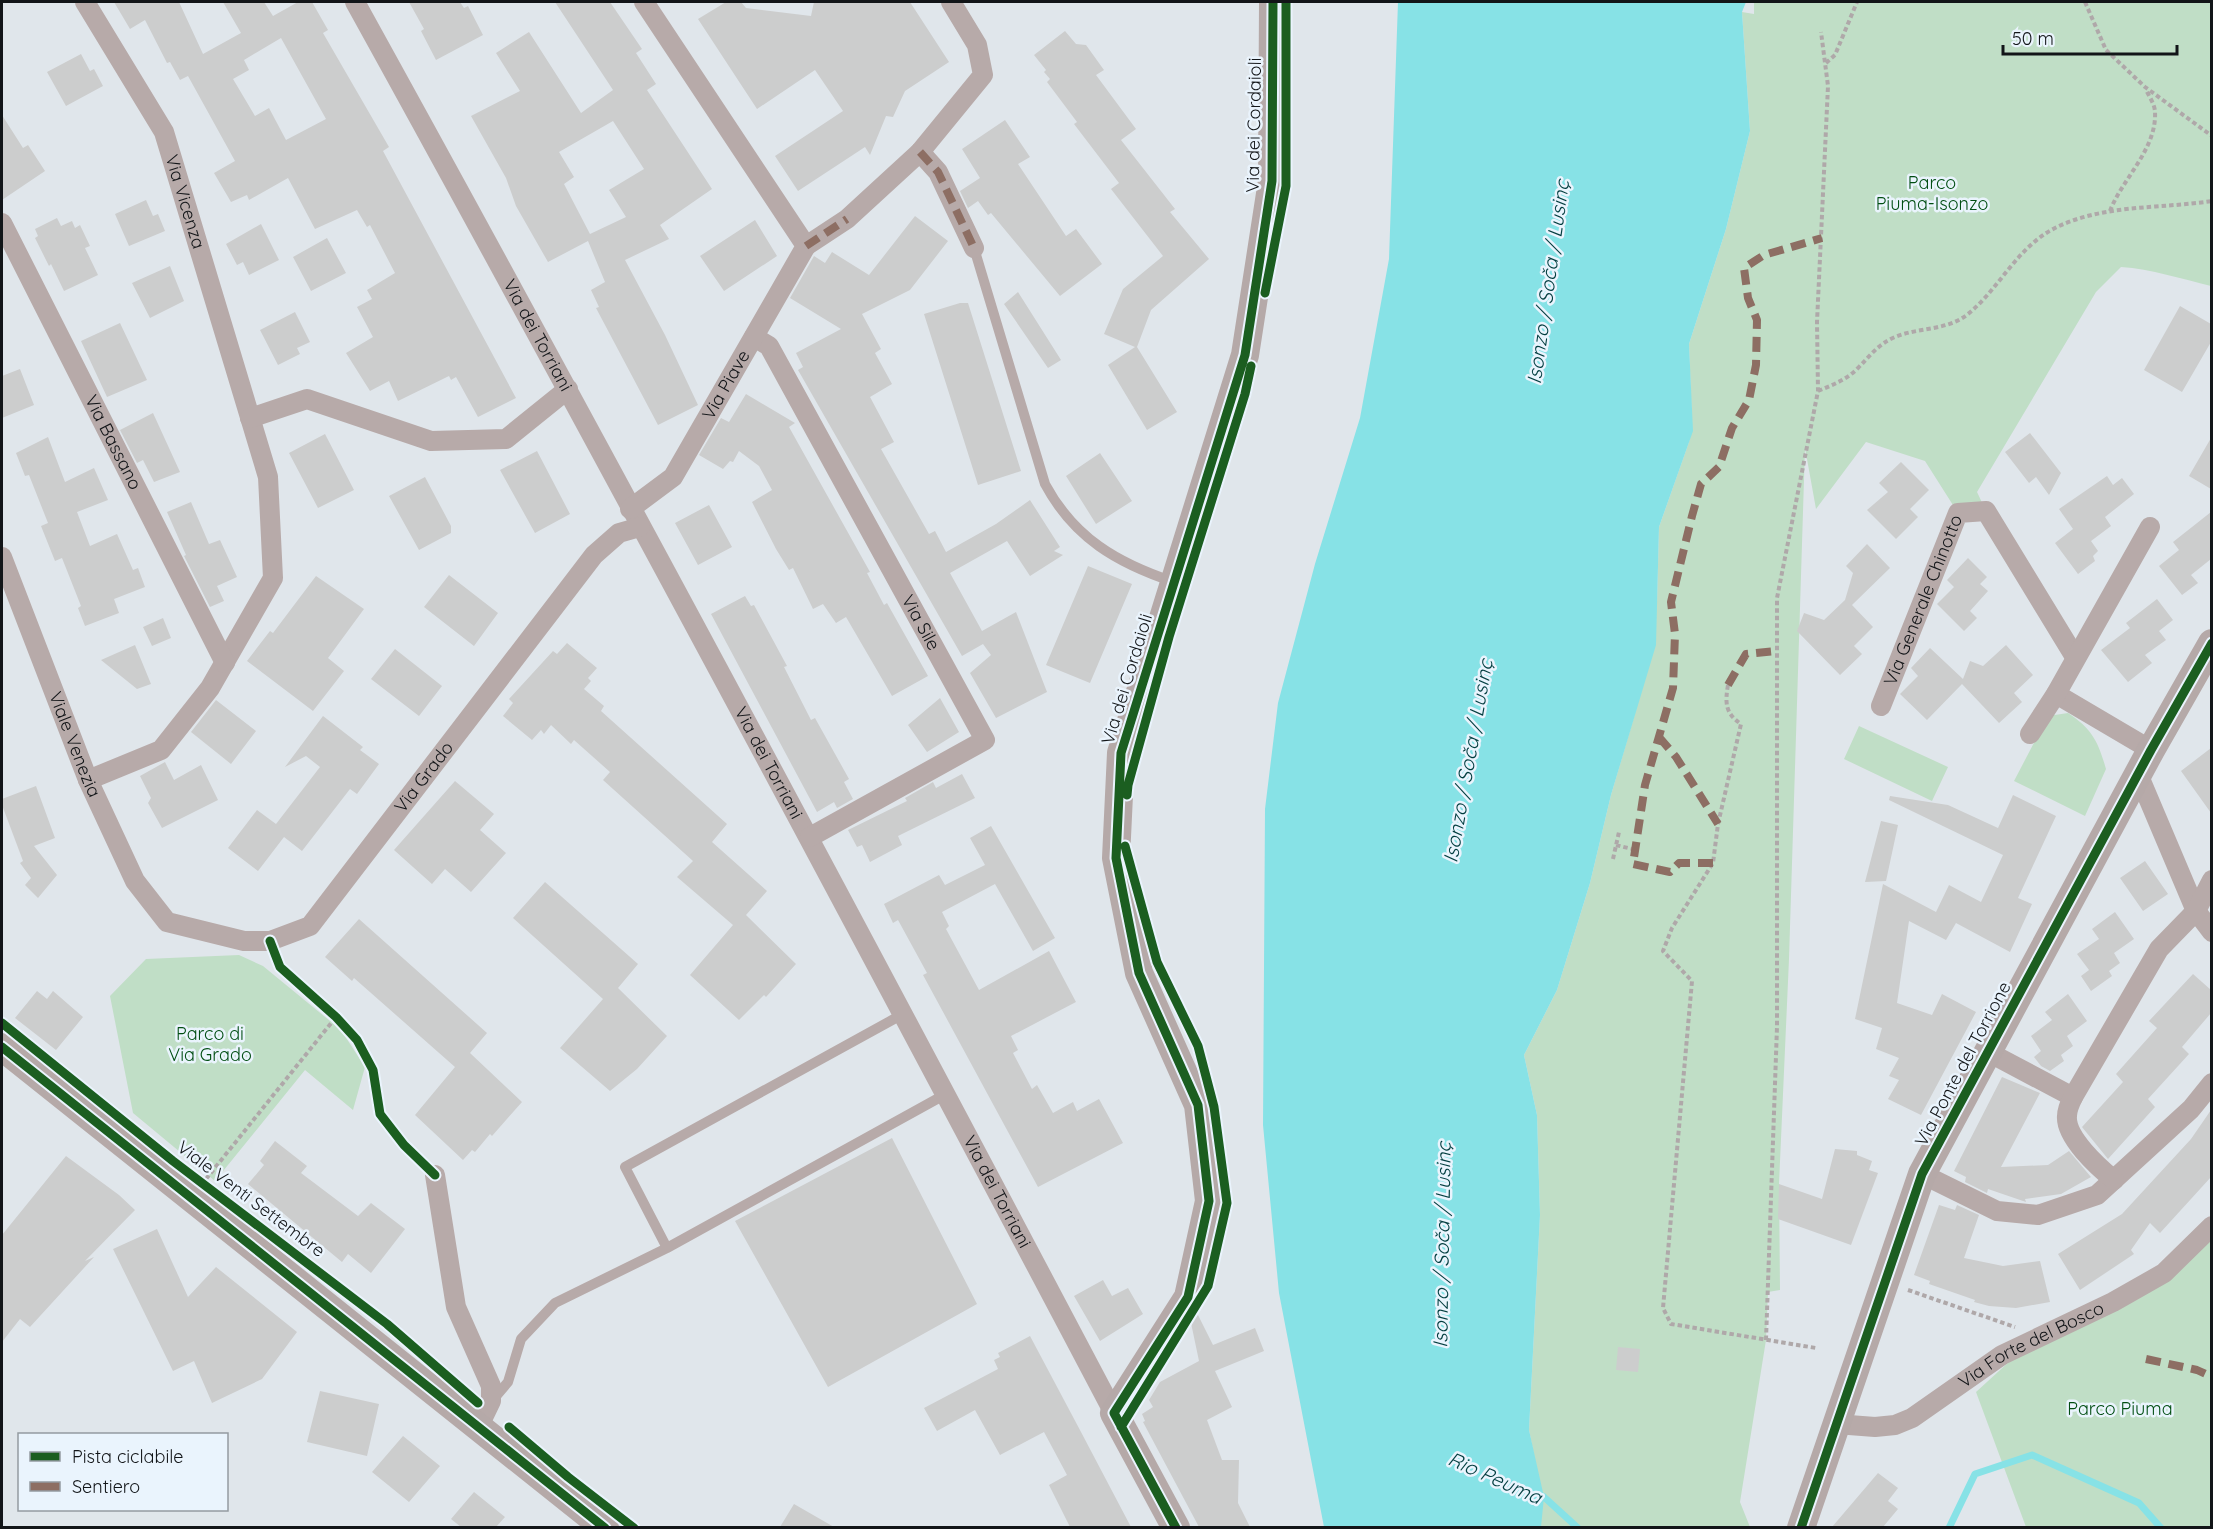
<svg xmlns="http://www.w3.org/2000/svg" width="2213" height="1529" font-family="Quicksand,sans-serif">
<rect width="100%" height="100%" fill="#e0e6eb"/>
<path fill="#c0dec6" d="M1754,2H2211V286C2182,279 2151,269 2121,267L2096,292L1977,492L1986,511L1958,513L1925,461L1866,442L1816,509L1805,448L1789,959L1779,1184L1780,1290L1768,1292L1766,1340L1740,1502L1750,1527H1535L1537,1470L1529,1430L1540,1215L1537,1115L1524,1055L1557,990L1590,883L1611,795L1634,717L1657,602L1659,527L1689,442L1692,424L1689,344L1726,229L1750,131L1742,12L1754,14Z
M2068,713C2092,729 2098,741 2106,769L2085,816L2014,781L2048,716Z
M1859,726L1948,767L1932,801L1844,759Z
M239,955L263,966L341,1030L365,1067L353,1110L305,1070L215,1181L133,1113L110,996L146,959Z
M2211,1237V1527H2026L1976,1392L2035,1338Z"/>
<path fill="#87e2e6" d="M1398,2H1746L1742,12L1750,131L1726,229L1689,344L1693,431L1659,527L1656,645L1611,795L1590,883L1557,990L1524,1055L1537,1115L1540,1215L1529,1430L1544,1497L1541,1527H1324L1279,1293L1263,1125L1265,809L1278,703L1315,564L1360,418L1389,259Z"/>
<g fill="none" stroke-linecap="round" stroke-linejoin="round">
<path stroke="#87e2e6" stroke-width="7" d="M1536,1493L1544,1497L1578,1528
M1949,1528L1975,1474L2032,1455L2139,1503L2161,1528"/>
</g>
<path fill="#cccdcd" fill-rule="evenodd" d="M114,2H179L203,54L241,33L223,2H264L273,16L298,2H312L328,30L323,33L389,147L383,151L516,398L478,417L456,377L451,380L449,376L398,401L389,381L370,391L346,353L373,337L357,307L372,299L367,290L395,273L370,225L367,227L357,210L315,229L288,178L249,200L247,195L231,202L214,173L235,161L188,76L180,80L170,62L167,63L145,20L130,29ZM281,38L326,119L286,140L269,108L255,116L233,79L249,70L244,60Z
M409,2H460L464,8L468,6L483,35L436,60L421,31L424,29Z
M555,2H610L642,49L636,53L656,84L647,90L712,189L660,225L669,239L625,260L665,335L698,405L658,425L596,308L599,307L591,290L605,282L588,241L548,262L516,206L506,178L471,116L520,91L496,53L529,32L581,113L613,90ZM613,121L644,169L609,190L626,217L590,234L564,184L574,177L559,152Z
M726,2H741L746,8L811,16L814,2H910L949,62L905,91L893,117L886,116L870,155L865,147L798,191L775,156L843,111L815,70L757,109L698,19Z
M1065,31L1076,44L1086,45L1104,70L1096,75L1136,129L1121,140L1175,209L1170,212L1209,259L1151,310L1137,347L1177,412L1147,430L1108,365L1135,347L1104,334L1123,289L1163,256L1111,189L1119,183L1074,124L1077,122L1047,82L1050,79L1044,72L1046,70L1034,55Z
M81,54L90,71L94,69L103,86L66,106L47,72Z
M2,115L23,148L28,145L45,171L2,200Z
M1005,120L1030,157L1018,164L1066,236L1076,229L1102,264L1060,296L991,213L988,215L978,201L968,208L960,191L980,178L962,149Z
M146,200L153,216L158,214L165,231L129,246L115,214Z
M915,216L948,241L910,290L862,314L881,349L875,353L892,384L870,397L894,442L881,449L929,534L935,531L946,552L996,524L1030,500L1060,547L1054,551L1063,555L1030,576L1007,541L950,573L982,631L1016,612L1047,692L996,718L970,673L991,655L983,644L962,656L798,370L803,367L796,353L841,329L790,298L814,256L825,263L832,252L869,275Z
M57,218L61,226L72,221L75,228L80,225L90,246L85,248L98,275L64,291L51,264L49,266L35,238L38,236L35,229Z
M755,220L777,256L724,291L700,256Z
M261,224L279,260L249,275L243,262L237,265L226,244Z
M327,238L346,273L311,291L293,257Z
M170,266L184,301L150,318L132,283Z
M1018,292L1061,360L1048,368L1004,304Z
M960,303H968L1021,471L978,485L924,314Z
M2180,306L2211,324V342L2182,392L2144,370Z
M295,312L310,342L297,348L300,354L278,365L260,330Z
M120,323L147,380L107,397L81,341Z
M20,369L34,405L2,418V376Z
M746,394L795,423L789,427L870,572L867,573L884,605L887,603L928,676L892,696L846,617L836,623L823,604L813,609L793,568L789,570L776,549L752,502L772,490L759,466L739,451L733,462L730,461L723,469L699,455L721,418L729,422Z
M153,413L180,472L154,482L143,460L137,463L120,430Z
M2030,433L2061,473L2049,495L2036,477L2029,483L2005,452Z
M325,434L354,490L318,508L289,453Z
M48,437L65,482L94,468L108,500L77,512L90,546L117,534L133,570L138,568L145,587L114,599L119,613L85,626L78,608L81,606L62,558L55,561L41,526L48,523L29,475L25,476L16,453Z
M2211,438V489L2189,476Z
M537,451L570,514L535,533L500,470Z
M1100,453L1132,501L1096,524L1066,476Z
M1901,462L1929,490L1910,509L1918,517L1896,539L1867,510L1888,492L1879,483Z
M2107,476L2113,485L2122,478L2134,494L2105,517L2111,526L2091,541L2098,551L2093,556L2095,561L2078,574L2055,543L2073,529L2059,509Z
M425,477L451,526V533L419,550L389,496Z
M191,502L209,544L220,540L237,577L217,586L224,601L210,607L184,556L186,555L167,512Z
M709,505L732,547L698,565L675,523Z
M2211,512V559L2191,575L2198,583L2182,595L2159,566L2179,550L2173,542Z
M1867,544L1890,568L1852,605L1873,627L1854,646L1862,654L1840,675L1797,631L1804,613L1824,620L1845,600L1853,573L1846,566Z
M1968,558L1987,577L1980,584L1988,591L1970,611L1977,618L1964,631L1937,604L1954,587L1947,580Z
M1088,566L1132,584L1090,683L1046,665Z
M449,575L498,613L474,646L424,607Z
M316,576L364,609L328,658L344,671L313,711L247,661L270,631L273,633Z
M745,596L751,606L754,605L787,666L784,667L811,720L815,718L849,779L844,782L853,799L837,808L834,802L817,812L711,614Z
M2157,599L2173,620L2159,631L2166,640L2145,655L2152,663L2128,682L2101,650L2130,628L2126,623Z
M163,618L171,638L152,646L143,627Z
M567,643L597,668L588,678L591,681L584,689L604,706L601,711L727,824L712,842L767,891L746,915L796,964L766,997L764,995L739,1020L690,975L733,925L677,877L693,861L603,780L610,772L574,740L571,744L551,725L544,734L541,730L532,740L503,716L513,703L509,699L553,651L557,654Z
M135,645L151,684L137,689L101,660Z
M2006,645L2033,675L2014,693L2022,702L1999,723L1962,684L1927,720L1900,694L1918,676L1911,668L1930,648L1963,679L1970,661L1983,666Z
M395,649L442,686L419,716L371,679Z
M940,698L959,732L927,752L908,725Z
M216,700L256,731L231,764L191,732Z
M323,716L363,747L360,750L379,764L357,794L350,789L302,851L284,837L258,871L228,848L257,810L276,824L320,767L306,756L285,767Z
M2211,748V813L2181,771Z
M165,762L174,780L201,765L218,800L162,828L148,803L151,798L140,776Z
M962,774L975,798L898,836L902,845L870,862L862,845L857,847L848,830L907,801L905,798L933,782L936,788Z
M455,781L494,814L480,830L506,853L471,892L445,869L432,884L394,850Z
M36,786L55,838L34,846L57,875L38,898L25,885L31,878L20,863L23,861L2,805V799Z
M2013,795L2056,816L2018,898L2032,904L2010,952L1956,923L1946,940L1909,921L1897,1003L1932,1015L1942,994L1976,1012L1921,1115L1888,1099L1899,1080L1889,1076L1899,1058L1876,1049L1882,1028L1855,1019L1883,884L1936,912L1949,885L1981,902L2003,855L1889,800L1890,796L1948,805L1998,828Z
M1881,821L1898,825L1886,881L1865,882Z
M991,826L1055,938L1033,951L995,884L942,912L949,926L946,929L979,990L1049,951L1076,1002L1011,1036L1018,1050L1013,1053L1032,1089L1037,1085L1053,1113L1073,1102L1077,1111L1099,1099L1123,1143L1038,1187L923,975L927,973L898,920L893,923L884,904L939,875L945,885L985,865L970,838Z
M2145,861L2168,894L2143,911L2120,878Z
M545,882L638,964L618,988L667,1036L637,1069L610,1091L560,1048L603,999L513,918Z
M2115,912L2134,939L2114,953L2120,963L2109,971L2112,976L2091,991L2081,976L2089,970L2077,954L2099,939L2092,929Z
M359,919L487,1033L470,1053L522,1102L492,1136L490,1134L475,1152L472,1150L463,1160L415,1115L455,1067L354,978L352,981L325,957Z
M2193,974L2211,990V1013L2182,1047L2189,1054L2148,1099L2155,1107L2108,1159L2082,1127L2123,1082L2116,1074L2157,1028L2149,1021Z
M37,991L47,999L53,991L83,1017L56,1050L15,1018Z
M2068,994L2087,1021L2067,1036L2073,1046L2061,1055L2064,1061L2050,1071L2041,1066L2034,1057L2041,1051L2031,1036L2052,1020L2045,1012Z
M2002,1077L2040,1093L2001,1167L2048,1165L2069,1151L2091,1177L2061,1194L2025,1199L2026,1202L1988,1189L1987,1193L1965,1182L1966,1177L1954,1171Z
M2211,1110V1177L2160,1233L2150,1223L2131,1250L2134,1254L2080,1290L2058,1254L2122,1214L2191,1139Z
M892,1138L977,1304L828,1387L735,1221Z
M275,1141L307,1166L301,1173L358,1216L371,1203L405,1229L371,1273L348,1254L342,1262L248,1184L264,1165L260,1161Z
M1835,1149L1857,1151V1155L1872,1161L1869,1170L1878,1173L1851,1245L1778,1219L1779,1184L1822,1199Z
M66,1156L119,1195L135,1210L85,1261L94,1257L30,1327L20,1319L2,1342V1235Z
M1939,1205L1955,1210L1957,1205L1979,1215L1964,1258L2003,1266L2040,1261L2050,1302L2016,1308L1989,1306L1974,1302L1975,1300L1929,1284L1930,1281L1914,1275Z
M157,1229L188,1297L216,1267L297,1332L262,1379L212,1403L194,1361L173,1371L113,1249Z
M1103,1280L1112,1296L1128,1288L1143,1314L1100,1341L1074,1296Z
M1197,1313L1213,1345L1255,1328L1264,1351L1215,1371L1232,1407L1207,1420L1222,1460H1239L1238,1503L1250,1527H1199L1143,1422L1145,1421L1142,1414L1153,1407L1149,1400L1160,1382L1199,1361L1191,1323Z
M1030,1336L1081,1432L1131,1527H1070L1049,1485L1067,1475L1044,1432L1000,1455L975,1410L937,1431L924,1408L998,1369L994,1360L1000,1357L998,1353Z
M1618,1347L1640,1349L1638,1372L1616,1370Z
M320,1391L379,1404L367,1456L307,1442Z
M403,1436L440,1466L409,1502L372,1472Z
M1878,1473L1898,1488L1888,1501L1898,1509L1883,1527H1832Z
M474,1492L505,1517L496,1527H461L451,1519Z
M794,1504L834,1527H780Z"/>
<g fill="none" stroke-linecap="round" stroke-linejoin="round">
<path stroke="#afa8a9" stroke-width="4" stroke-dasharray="4.5 3" stroke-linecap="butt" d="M2085,2L2106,50L2145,87L2212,136
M1826,63L1835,55L1857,2
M2110,211C2122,179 2157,149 2155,112C2155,105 2149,96 2146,90
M1818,391C1832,385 1846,380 1857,369C1870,356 1878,344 1895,337C1919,327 1947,331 1968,314C2000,288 2017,247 2055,228C2103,204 2160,209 2212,201
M1728,685C1725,703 1725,713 1741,724L1718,824L1713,863L1672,928L1663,951L1692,981L1663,1308L1671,1324L1816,1348
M1616,845L1636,850
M1613,859L1619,832
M206,1179L336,1017
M1908,1290L2015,1327
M1766,1340L1777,1027V598L1818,391L1817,322L1828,86L1821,32"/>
<path stroke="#b7aaa9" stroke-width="10" d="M974,248L1045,484C1074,538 1117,563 1174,582
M667,1248L625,1167L903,1014
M492,1401L508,1382L521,1339L555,1303L667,1248L946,1094"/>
<g stroke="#b7aaa9" stroke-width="20">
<path id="s1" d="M85,2L164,132L268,477L273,578L210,688L161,750L88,780"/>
<path id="s2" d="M355,2C613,469 865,941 1114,1413"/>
<path d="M920,152L938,172L974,248"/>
<path id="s3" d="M2,223L225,663"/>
<path d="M806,246L847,219L920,152L983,75L977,45L951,2"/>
<path id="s4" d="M754,337L769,346L985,740L810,837"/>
<path d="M250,418L307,399L431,441L506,439L568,389"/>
<path id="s5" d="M630,509L673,477L806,246L644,2"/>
<path id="s6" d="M2,557L88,780L135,881L167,922L244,941H270L310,926L594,555L619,533L640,527"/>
<path d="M2056,694L2151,750"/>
<path id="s7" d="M1881,706L1958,513L1986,511L2075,657"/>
<path d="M2030,734L2056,694L2150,527"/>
<path d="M2138,774L2196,911L2212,932"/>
<path d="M1988,1052L2073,1097"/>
<path d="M1922,1174L1997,1211L2038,1215L2097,1195L2191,1109L2212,1083"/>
<path d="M435,1175L456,1307L491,1386V1401L478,1428"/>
<path d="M2114,1180C2098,1167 2065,1137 2067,1116C2067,1110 2070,1103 2073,1097L2159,949L2196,911L2212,880"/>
<path id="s8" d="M1836,1424L1875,1427L1895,1425L1912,1418L2002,1355L2113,1302L2164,1273L2212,1226"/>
</g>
<path stroke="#b5a9a8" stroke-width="28" d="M2,1047L605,1528
M1176,1528L1114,1413L1188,1297L1209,1201L1198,1105L1139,973L1116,858L1121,753L1245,355L1272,181L1273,2
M1801,1528L1922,1174L2151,750L2212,643"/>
<path stroke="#8d6e63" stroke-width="8" stroke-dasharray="15 8" stroke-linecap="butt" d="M920,152L938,172L974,248
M806,246L847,219
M1728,685L1746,654L1776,651
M1659,737L1676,757L1718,824
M1713,863H1679L1670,872L1633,864L1645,785L1673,688L1675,634L1671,602L1692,516L1701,484L1719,467L1732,428L1749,400L1756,365L1757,320L1748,298L1744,268L1764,255L1822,238
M2146,1359L2197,1370L2212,1377"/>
<g stroke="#eaf4fd" stroke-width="13">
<path id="cycleway" d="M1265,293L1286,186V2
M1127,795L1128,785L1169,637L1245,394L1251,366
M270,941L280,967L336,1017L357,1040L373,1070L380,1114L404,1145L435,1175
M2,1023L173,1161L387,1324L478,1403
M2,1047L605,1528
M509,1427L568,1477L634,1528
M1121,1427L1208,1286L1227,1203L1214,1107L1198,1046L1157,962L1125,846
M1176,1528L1114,1413L1188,1297L1209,1201L1198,1105L1139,973L1116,858L1121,753L1245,355L1272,181L1273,2
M1801,1528L1922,1174L2151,750L2212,643"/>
</g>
<use href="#cycleway" stroke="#1b5e20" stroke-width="9"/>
</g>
<g text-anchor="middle" stroke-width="5" stroke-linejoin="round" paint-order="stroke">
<g font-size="18" fill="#121518" stroke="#eaf4fd">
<text transform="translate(1254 125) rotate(-89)" y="6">Via dei Cordaioli</text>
<text dy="6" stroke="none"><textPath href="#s1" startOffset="225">Via Vicenza</textPath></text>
<text dy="6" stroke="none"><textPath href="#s2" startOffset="380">Via dei Torriani</textPath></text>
<text dy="6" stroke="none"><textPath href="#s5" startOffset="160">Via Piave</textPath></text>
<text dy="6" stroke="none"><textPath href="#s3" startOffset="246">Via Bassano</textPath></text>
<text dy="6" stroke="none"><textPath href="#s7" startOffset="114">Via Generale Chinotto</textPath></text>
<text dy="6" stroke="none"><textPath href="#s4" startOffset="333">Via Sile</textPath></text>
<text transform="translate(1127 679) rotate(-73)" y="6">Via dei Cordaioli</text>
<text dy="6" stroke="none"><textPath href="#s6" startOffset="201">Viale Venezia</textPath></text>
<text dy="6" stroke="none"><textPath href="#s2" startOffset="866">Via dei Torriani</textPath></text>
<text dy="6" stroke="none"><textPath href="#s6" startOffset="738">Via Grado</textPath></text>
<text transform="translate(1963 1064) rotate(-62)" y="6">Via Ponte del Torrione</text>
<text dy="6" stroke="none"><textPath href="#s2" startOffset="1352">Via dei Torriani</textPath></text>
<text transform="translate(251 1199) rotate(37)" y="6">Viale Venti Settembre</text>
<text dy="6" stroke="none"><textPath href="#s8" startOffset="218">Via Forte del Bosco</textPath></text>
</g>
<g font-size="18" fill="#014e12" stroke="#eaf4fd">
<text x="1932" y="189">Parco<tspan x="1932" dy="21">Piuma-Isonzo</tspan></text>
<text x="210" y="1040">Parco di<tspan x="210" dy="21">Via Grado</tspan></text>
<text x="2120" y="1415">Parco Piuma</text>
</g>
<g font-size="20" font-style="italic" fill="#003d3f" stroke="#eaf4fd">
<text transform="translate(1548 282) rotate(-82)" y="7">Isonzo / Soča / Lusinç</text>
<text transform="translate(1468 761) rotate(-80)" y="7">Isonzo / Soča / Lusinç</text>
<text transform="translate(1442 1245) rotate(-89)" y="7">Isonzo / Soča / Lusinç</text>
<text transform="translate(1495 1478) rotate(24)" y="7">Rio Peuma</text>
</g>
</g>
<rect width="2213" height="1529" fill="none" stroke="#121518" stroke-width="6"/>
<rect x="18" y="1433" width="210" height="78" fill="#eaf4fd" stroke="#949ba1" stroke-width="1.5"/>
<rect x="30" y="1452" width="30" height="9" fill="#1b5e20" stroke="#949ba1" stroke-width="1.5"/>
<text x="72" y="1463" font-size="18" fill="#121518">Pista ciclabile</text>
<rect x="30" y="1482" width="30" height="9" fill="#8d6e63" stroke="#949ba1" stroke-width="1.5"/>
<text x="72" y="1493" font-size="18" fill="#121518">Sentiero</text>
<path d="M2003 45v9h174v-9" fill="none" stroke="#121518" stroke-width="3"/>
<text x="2012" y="45" font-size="18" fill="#121518" stroke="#eaf4fd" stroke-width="4.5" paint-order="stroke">50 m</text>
</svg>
